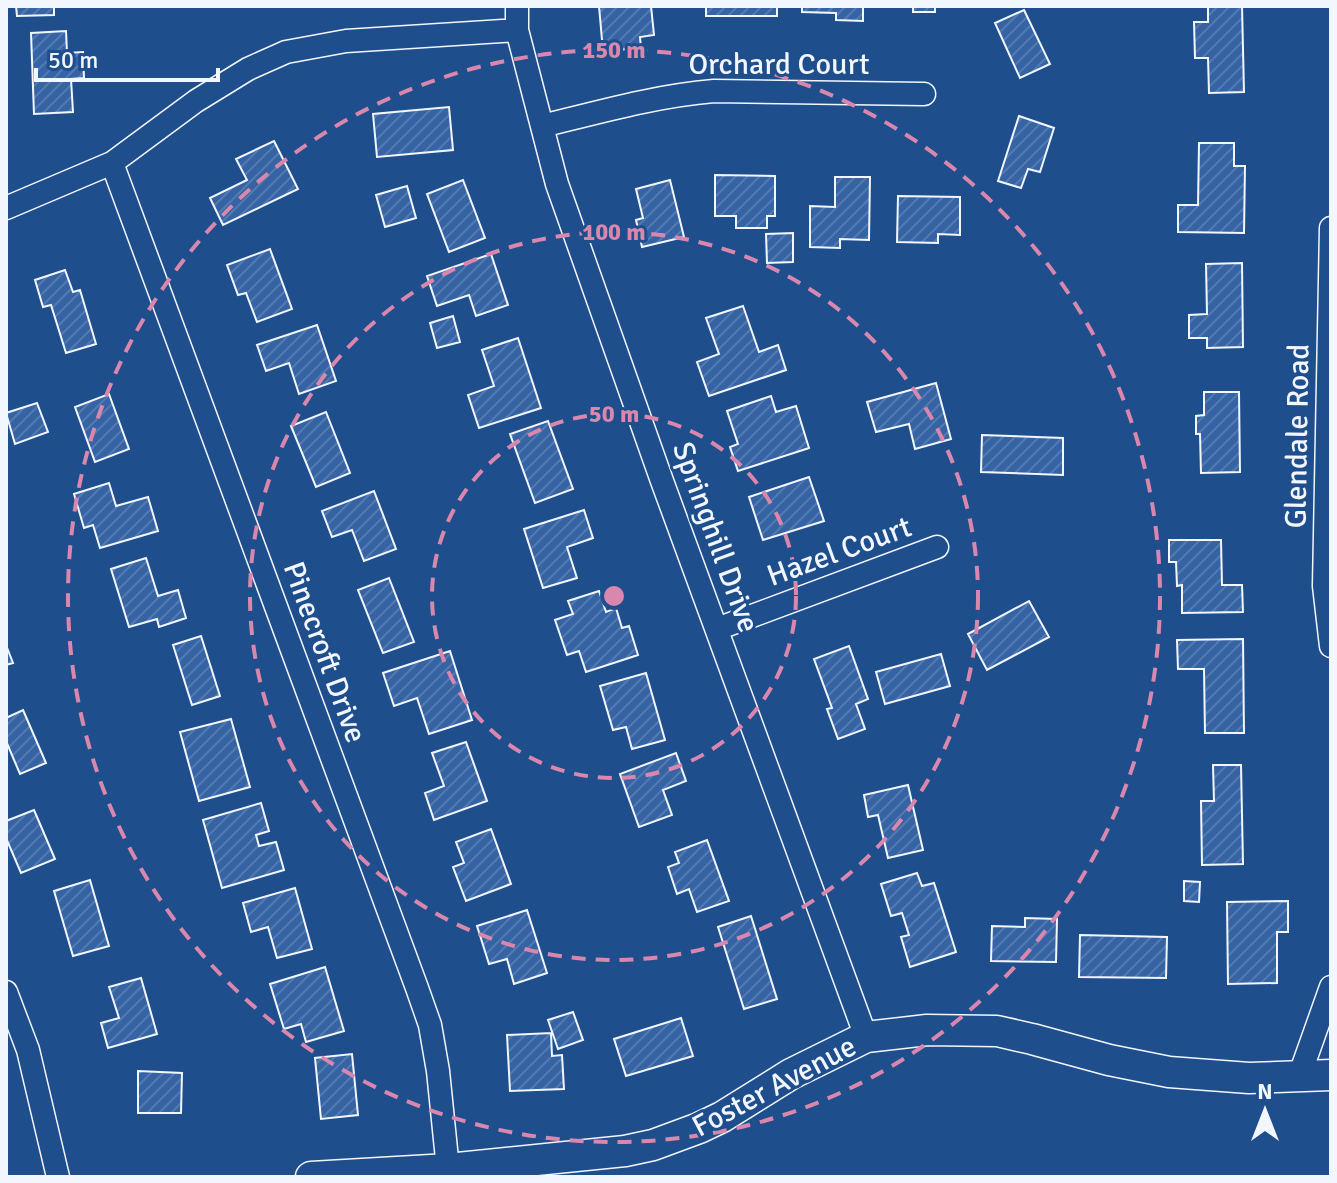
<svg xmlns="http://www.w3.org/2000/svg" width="1337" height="1183" font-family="Signika,sans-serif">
<defs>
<pattern id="building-hatch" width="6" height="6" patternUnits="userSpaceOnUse" patternTransform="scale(2)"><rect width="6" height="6" fill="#3563a3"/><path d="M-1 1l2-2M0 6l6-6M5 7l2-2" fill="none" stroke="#537ab1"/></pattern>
</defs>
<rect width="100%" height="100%" fill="#1f4e8c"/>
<path fill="url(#building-hatch)" stroke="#f2f6ff" stroke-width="2" d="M16,6H54V15L17,16Z
M599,6H651L654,35L640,37L641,48L603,51Z
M706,6H777V16H706Z
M802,6H863V21L836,20V13L802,12Z
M913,6H935V12H913Z
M1208,6H1242L1244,92L1209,93L1208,58H1195L1194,22H1208Z
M1024,10L1050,64L1020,78L995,23Z
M66,31L67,53L83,52L84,78L71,79L73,112L34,114L31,33Z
M449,107L453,150L377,157L373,114Z
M1019,116L1054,128L1040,172L1028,169L1021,188L998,181Z
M274,141L298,189L223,225L210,198L247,180L236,159Z
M1199,143H1234V166H1245L1244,233L1178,232V205H1198Z
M715,175L775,176V216H767V228H736V216H715Z
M835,177H870L869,240L840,239V248L810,247V206L835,207Z
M463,180L485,238L449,252L427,194Z
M670,180L684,237L642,247L636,220L643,218L636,189Z
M407,186L416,218L385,227L376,195Z
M898,196L960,197V235L938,234V243L897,242Z
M793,233V262L767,263L766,234Z
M270,249L292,309L257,322L246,293L238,295L227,265Z
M491,254L508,305L476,316L469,295L437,306L427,276Z
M1242,263L1243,347L1207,348V338H1189V315L1207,314L1206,264Z
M65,270L73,292L80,290L96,344L66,353L51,305L43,307L35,280Z
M743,306L759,352L778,345L786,370L709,396L697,362L719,354L706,318Z
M453,316L460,342L437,348L430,323Z
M317,325L336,381L299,394L289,363L266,371L257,345Z
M518,338L541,408L479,428L468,395L494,386L482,350Z
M936,383L951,439L915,449L909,424L876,432L867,402Z
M1204,392H1239L1240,472L1201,473L1200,434H1196V416L1204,415Z
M109,394L129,449L95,462L75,407Z
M771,396L776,412L796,406L809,448L738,471L730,447L738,444L727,411Z
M37,403L48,432L15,444L6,413Z
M326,412L350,473L316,487L291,426Z
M548,421L573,489L535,503L510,434Z
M982,435L1063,438V475L981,472Z
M809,477L824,521L763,540L749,497Z
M109,483L116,506L148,497L158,531L100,548L93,525L84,528L74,494Z
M374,491L396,549L364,561L352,530L332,537L322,511Z
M584,510L593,538L567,547L577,578L543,588L524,529Z
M1169,540H1221L1222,585H1242L1243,612L1182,613V585L1177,586L1176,562H1169Z
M146,558L158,596L178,590L186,618L159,627L157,619L129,627L111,569Z
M389,578L414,642L383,653L358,590Z
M599,591L606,612L616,608L622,628L629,626L638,655L586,672L579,651L567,655L555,620L573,614L568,601Z
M1029,601L1049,637L987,670L968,634Z
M201,636L220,696L192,705L173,645Z
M1243,639L1244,733H1205L1204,669H1178L1177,640Z
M6,645L13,663L6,665Z
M849,646L868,699L856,704L865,729L838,739L827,709L832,708L814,659Z
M450,651L472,720L429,734L417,698L394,706L383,673Z
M941,654L950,686L885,704L876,672Z
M646,673L665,740L632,749L626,727L613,730L600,686Z
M23,710L46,763L20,774L6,741V718Z
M231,719L250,787L199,801L180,732Z
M466,742L487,801L434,820L425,793L444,786L432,753Z
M676,753L686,781L663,790L672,815L639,827L620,774Z
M1213,765H1241L1243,864L1202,865L1201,801H1214Z
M908,785L923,850L888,858L878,815L868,817L864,795Z
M261,803L269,831L256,835L259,846L276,842L284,870L222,888L203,820Z
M34,810L55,859L21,873L6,838V821Z
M491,829L511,884L466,901L453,867L464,863L456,842Z
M707,840L729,901L697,912L689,889L677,894L668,867L679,863L675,852Z
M917,873L922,886L934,883L956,952L910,967L901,937L909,935L902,913L891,916L881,884Z
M90,880L109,946L73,956L54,891Z
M1184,881L1200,882L1199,902L1184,901Z
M295,888L312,949L277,958L268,927L251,932L243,903Z
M1288,901V932H1277V983L1228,984L1227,902Z
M527,910L547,973L514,984L507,959L489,964L477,926Z
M751,916L777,999L744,1009L718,927Z
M1025,918L1057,919L1056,962L991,961L992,926L1025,927Z
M1080,935L1167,937L1166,978L1079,977Z
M325,967L344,1031L306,1042L301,1024L284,1029L270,984Z
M141,978L157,1034L108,1048L101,1023L119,1018L109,987Z
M573,1012L583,1040L558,1049L548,1020Z
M681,1018L693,1056L626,1076L614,1039Z
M551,1033L552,1056L562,1055L564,1089L510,1091L507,1035Z
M352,1054L358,1115L321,1119L315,1058Z
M138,1071L182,1073L181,1113H138Z"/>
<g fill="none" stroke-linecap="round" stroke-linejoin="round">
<g stroke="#f2f6ff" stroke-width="25">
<path id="street" d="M517,6V30L557,184L662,481L866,1037
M542,126C599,112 655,96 714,91L924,94
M112,163L417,988L430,1025L438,1071L448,1169
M6,208L112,163L196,101L248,69L286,52L346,41L517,30
M1331,228L1324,586L1331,646
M717,629L937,547
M6,992L28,1050L58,1177
M1299,1077L1331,987"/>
</g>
<g stroke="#f2f6ff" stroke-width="33">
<path id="secondary" d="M311,1177L448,1169L625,1151L653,1145L699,1128L722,1117L791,1074L866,1037L927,1030L997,1031L1032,1039L1109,1060L1169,1072L1249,1078L1331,1075"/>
</g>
<use href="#street" stroke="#1f4e8c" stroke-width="22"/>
<use href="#secondary" stroke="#1f4e8c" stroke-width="30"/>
</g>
<g fill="none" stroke="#da87ad" stroke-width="4" stroke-dasharray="14 10">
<circle cx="614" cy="596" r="182"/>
<circle cx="614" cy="596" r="364"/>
<circle cx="614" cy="596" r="546"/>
</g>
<g text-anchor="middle" stroke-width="6" stroke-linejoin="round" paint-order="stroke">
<g font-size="30" fill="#f2f6ff" stroke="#1f4e8c">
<text x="779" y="74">Orchard Court</text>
<text transform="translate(1297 436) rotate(-89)" y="10">Glendale Road</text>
<text transform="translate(716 537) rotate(70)" y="10">Springhill Drive</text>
<text transform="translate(839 551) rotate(-20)" y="10">Hazel Court</text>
<text transform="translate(325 652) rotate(70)" y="10">Pinecroft Drive</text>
<text transform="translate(774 1086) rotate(-28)" y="10">Foster Avenue</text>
</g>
</g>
<circle cx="614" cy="596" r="12" fill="#da87ad" stroke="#1f4e8c" stroke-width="4"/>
<g font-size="24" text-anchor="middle" font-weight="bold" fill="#da87ad" stroke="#1f4e8c" stroke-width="6" stroke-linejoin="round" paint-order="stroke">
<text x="614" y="58">150 m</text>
<text x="614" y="240">100 m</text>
<text x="614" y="422">50 m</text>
</g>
<rect width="1337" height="1183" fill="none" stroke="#f2f6ff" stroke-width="16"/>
<g transform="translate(1265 1111)" stroke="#1f4e8c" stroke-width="6" paint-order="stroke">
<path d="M0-6L14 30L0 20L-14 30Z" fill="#f2f6ff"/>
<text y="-12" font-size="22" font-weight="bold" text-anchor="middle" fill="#f2f6ff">N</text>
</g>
<path d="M36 68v12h182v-12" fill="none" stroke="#f2f6ff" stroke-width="4"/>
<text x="48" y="68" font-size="24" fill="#f2f6ff" stroke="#1f4e8c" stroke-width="6" paint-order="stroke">50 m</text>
</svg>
